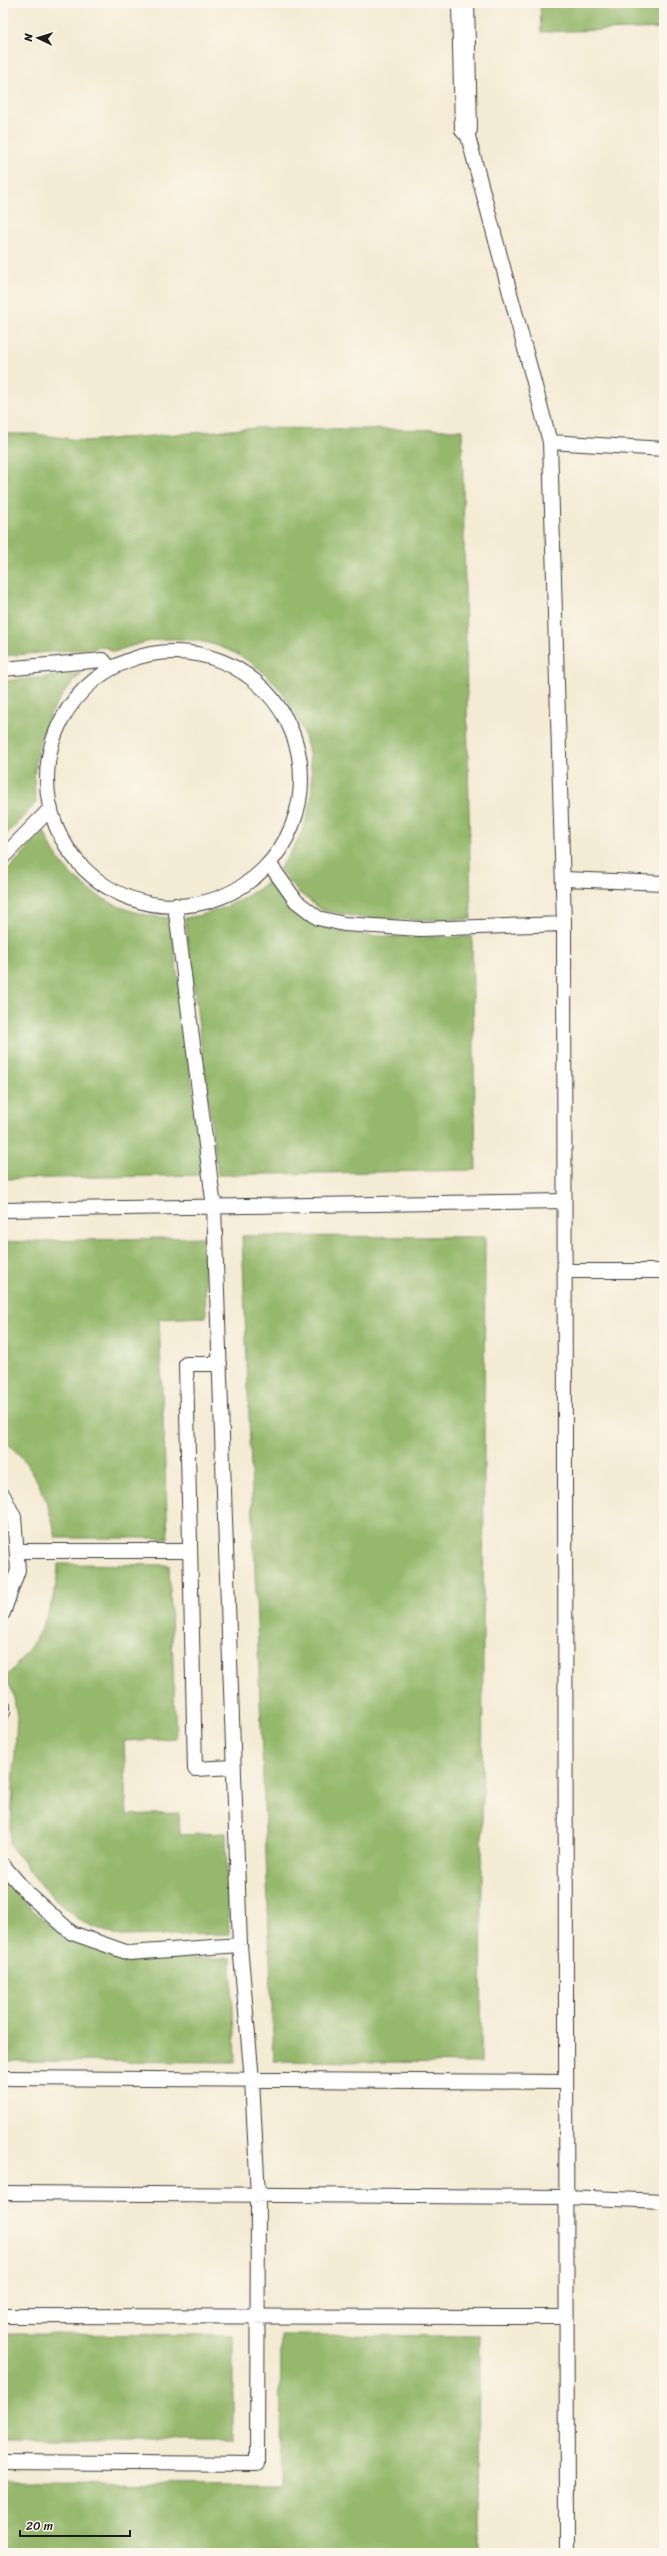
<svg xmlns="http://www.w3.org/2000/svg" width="667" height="2556" font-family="Sriracha,sans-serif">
<rect width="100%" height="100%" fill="#fbf7ec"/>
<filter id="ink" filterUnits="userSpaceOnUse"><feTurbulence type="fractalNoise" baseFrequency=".025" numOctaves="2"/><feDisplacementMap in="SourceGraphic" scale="8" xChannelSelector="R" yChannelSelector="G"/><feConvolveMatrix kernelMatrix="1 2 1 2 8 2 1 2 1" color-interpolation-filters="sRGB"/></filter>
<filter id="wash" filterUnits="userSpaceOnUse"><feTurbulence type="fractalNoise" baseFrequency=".012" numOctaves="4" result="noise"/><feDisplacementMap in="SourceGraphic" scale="16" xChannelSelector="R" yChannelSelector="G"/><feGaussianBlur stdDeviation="0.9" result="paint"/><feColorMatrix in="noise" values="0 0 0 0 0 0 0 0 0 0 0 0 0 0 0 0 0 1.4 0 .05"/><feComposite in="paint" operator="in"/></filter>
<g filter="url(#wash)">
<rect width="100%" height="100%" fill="#f4ebd4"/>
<path fill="#95b86c" stroke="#586a44" d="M540,3H664V28L541,32Z
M257,428L462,430L471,919L373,920L322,910L298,892L279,869C294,849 308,825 311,799C320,712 256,635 167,639C148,640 131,646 114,652L106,647L3,656V434H35L85,441Z
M81,674C45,708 29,754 36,803L3,838V681Z
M44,831C63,884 117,915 170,918L204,1175L3,1179V872L9,869Z
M269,881C282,895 294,910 311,921C344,942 431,936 472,937L476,1170L218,1175L185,918C218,913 243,901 269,881Z
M242,1236L485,1237L481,2063L274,2061Z
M204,1237L206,1317L159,1319L168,1538H56C49,1501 34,1463 3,1440V1242Z
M58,1564L169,1565L176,1738L124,1741L127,1815L179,1813L180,1835L226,1833L229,1934L117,1936L80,1921L42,1887L10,1845L17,1717L13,1692L5,1678C35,1646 57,1609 58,1564Z
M3,1874L23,1901L66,1939L119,1960L231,1958L235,2062L3,2061Z
M3,2334L233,2335V2440H3Z
M281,2335L480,2336L479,2553H3V2483L280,2484Z"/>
</g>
<g filter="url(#ink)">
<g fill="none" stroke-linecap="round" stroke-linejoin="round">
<g stroke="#3c3b38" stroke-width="16">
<path id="lane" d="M466,129L550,442L564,924L567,2553
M550,442L664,449
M47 779a127 127 0 1 1 254 0a127 127 0 1 1-254 0Z
M3,669L103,660L109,667
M3,857L49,810
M271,866L296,901L318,918L344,924L420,929L564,924
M564,879L664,883
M3,1210L564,1201
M564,1271H664
M220,1364H186L195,1769L234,1767
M3,1495L14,1517L18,1570L3,1613
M17,1551H190
M3,1706V1712
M3,1865L27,1893L72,1933L129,1953L240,1945
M3,2078L566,2082
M3,2193L566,2197L664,2201
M3,2316L566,2317
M3,2462L257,2464L258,2196L252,2080L240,1945L214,1207L175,905"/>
</g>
<g stroke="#3c3b38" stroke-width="24">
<path id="street" d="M463,3L466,129"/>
</g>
<use href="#lane" stroke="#fff" stroke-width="14"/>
<use href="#street" stroke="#fff" stroke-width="22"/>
</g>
</g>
<rect width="667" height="2556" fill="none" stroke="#fbf7ec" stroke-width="16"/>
<g transform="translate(38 38) rotate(274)" stroke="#fbf7ec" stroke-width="3" paint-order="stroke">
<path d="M0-3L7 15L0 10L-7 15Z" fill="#1c1c1c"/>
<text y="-6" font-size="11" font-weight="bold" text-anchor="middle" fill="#1c1c1c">N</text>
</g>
<path d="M20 2530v6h110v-6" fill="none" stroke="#1c1c1c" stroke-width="2"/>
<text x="26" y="2530" font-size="12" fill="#1c1c1c" stroke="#fbf7ec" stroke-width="3" paint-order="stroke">20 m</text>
</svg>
